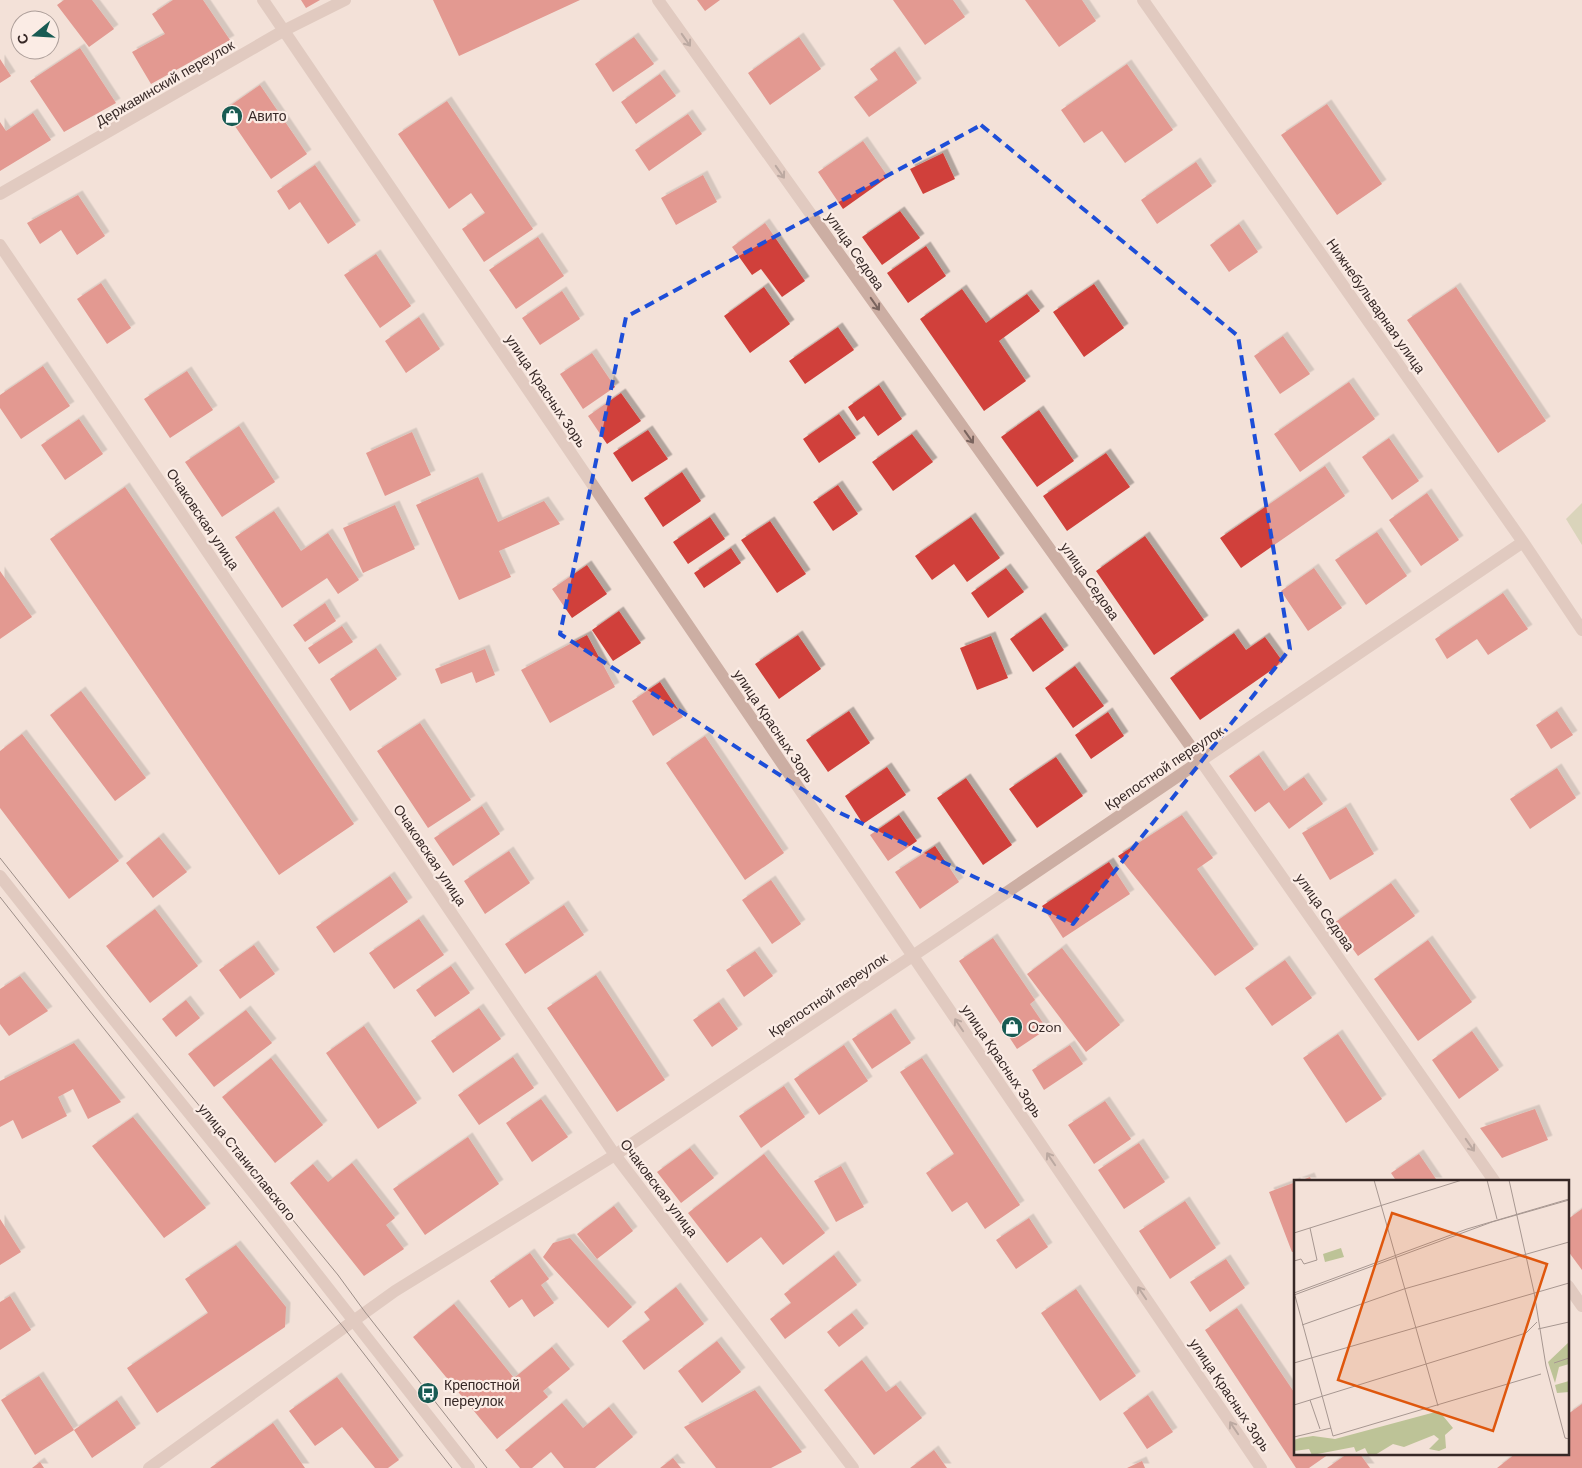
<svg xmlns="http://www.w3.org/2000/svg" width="1582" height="1468" font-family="'DM Sans',sans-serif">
<defs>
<filter id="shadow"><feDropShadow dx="4.5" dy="-4.5" stdDeviation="0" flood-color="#0004"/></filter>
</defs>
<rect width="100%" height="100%" fill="#f3e1d8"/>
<path fill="#bdc397" d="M1582,503V545L1566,519Z"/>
<path fill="#d0413a" filter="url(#shadow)" d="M64,0H92L114,29L89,47L57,5Z
M173,0H203L230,40L151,84L132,52L165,34L152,14Z
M301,0H320L306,8Z
M433,0H580L459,56Z
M697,0H720L705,11Z
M893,0H953L965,17L925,45Z
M1025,0H1082L1096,21L1059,47Z
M634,37L654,64L613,92L595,64Z
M799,37L821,69L770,105L748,73Z
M80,48L116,103L64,132L30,81Z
M895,51L917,83L869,117L854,97L878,80L870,69Z
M0,59L11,76L0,83Z
M1127,64L1173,130L1125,163L1102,131L1084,143L1061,110Z
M660,74L676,96L636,124L621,102Z
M260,85L307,154L271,179L224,110Z
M447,101L533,229L484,262L462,229L485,213L471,193L449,209L398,134Z
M1327,104L1382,184L1337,215L1281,135Z
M33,113L51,140L0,171V122L6,131Z
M688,114L702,134L649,171L635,150Z
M863,141L888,177L843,209L818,172Z
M943,153L955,179L923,194L910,169Z
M1196,162L1212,186L1157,224L1141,200Z
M315,165L356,225L328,244L300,202L289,210L277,191Z
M703,175L717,202L676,225L661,198Z
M78,195L105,236L77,255L61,230L40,244L27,223Z
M900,211L920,238L882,265L862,237Z
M765,223L805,281L782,297L761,269L752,275L732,247Z
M1239,224L1258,252L1229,272L1210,245Z
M538,237L564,276L516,309L489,270Z
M926,246L946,276L908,303L887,273Z
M376,254L411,306L380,328L344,275Z
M101,283L131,328L107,344L77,299Z
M1094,284L1124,328L1084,357L1053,312Z
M764,287L790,324L750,353L724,316Z
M1456,287L1546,421L1498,453L1407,320Z
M962,289L986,323L1027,294L1040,311L999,341L1026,381L984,411L920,319Z
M562,291L580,319L540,345L522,318Z
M419,317L440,349L406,373L385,341Z
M838,327L854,350L805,384L789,361Z
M1283,336L1310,374L1280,394L1254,356Z
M592,353L615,387L583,409L560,374Z
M43,366L70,406L21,439L0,408V395Z
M187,371L213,410L170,438L144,399Z
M1349,382L1375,419L1300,472L1274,434Z
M879,385L902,419L878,436L864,416L857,421L848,407Z
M621,393L641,421L607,444L588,416Z
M1039,410L1074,461L1037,487L1001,437Z
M839,414L856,438L819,463L803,439Z
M79,419L103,454L65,480L41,445Z
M239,426L275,482L222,517L185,462Z
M648,430L668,459L632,482L613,453Z
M412,432L431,475L385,496L366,453Z
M912,434L933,462L893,491L872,462Z
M1389,438L1419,481L1392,500L1362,457Z
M1106,453L1130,487L1067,531L1043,496Z
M1325,466L1345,496L1241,568L1220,538Z
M682,472L701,501L663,527L644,498Z
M478,477L498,522L544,501L560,524L499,551L511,577L459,600L416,505Z
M838,485L858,514L833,531L813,502Z
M125,487L354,824L279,875L50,539Z
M1427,493L1459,540L1421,566L1389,520Z
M395,505L415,549L363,573L343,528Z
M274,511L301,551L328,533L359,580L338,594L327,578L282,608L235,537Z
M710,517L725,539L688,564L673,542Z
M971,517L1000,558L967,582L954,564L932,580L915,556Z
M770,521L806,574L777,593L741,540Z
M1377,532L1407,576L1366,605L1335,560Z
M1145,536L1204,620L1154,655L1096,571Z
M731,548L741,563L704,588L694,573Z
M587,565L607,594L572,618L552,589Z
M1006,568L1024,592L988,618L971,593Z
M1314,568L1342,608L1308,631L1281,591Z
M0,571L32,617L0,639Z
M1503,593L1528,629L1488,655L1477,639L1447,659L1435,639Z
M325,603L336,621L305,642L293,625Z
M619,611L641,643L613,661L592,630Z
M1041,617L1064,650L1033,672L1010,639Z
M342,626L353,642L319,664L308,648Z
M1234,633L1246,650L1265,637L1283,662L1200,720L1170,678Z
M587,635L615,687L550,723L521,670Z
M798,635L821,669L779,699L755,664Z
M991,636L1008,678L977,690L960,648Z
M376,648L397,679L350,711L330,679Z
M485,649L495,675L476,683L472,672L441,684L435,669Z
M1075,666L1104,706L1073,728L1045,688Z
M660,682L683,717L653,736L632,701Z
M81,691L146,778L115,801L50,715Z
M849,711L870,743L828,772L806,740Z
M1557,711L1573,735L1551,749L1536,725Z
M1108,712L1124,736L1091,759L1075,735Z
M420,723L471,800L428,828L377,751Z
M22,734L119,861L69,899L0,808V751Z
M705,736L784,853L745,880L666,763Z
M1259,755L1284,791L1304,777L1323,804L1289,829L1269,802L1255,812L1229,776Z
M1056,757L1083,796L1037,828L1009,789Z
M887,767L906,795L863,824L845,796Z
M1557,768L1576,798L1530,829L1510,799Z
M966,778L1012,845L983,865L937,798Z
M482,806L500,834L453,866L434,838Z
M1346,807L1374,854L1330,880L1302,833Z
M899,815L917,841L888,861L870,835Z
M1182,815L1213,858L1197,869L1254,949L1215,976L1118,856Z
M159,837L187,872L153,898L126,863Z
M935,846L959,882L920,909L895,872Z
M509,851L530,883L485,914L464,881Z
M1109,862L1130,894L1063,938L1042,906Z
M390,876L408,902L334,953L316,927Z
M771,880L801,924L772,944L742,900Z
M1391,883L1415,916L1358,956L1334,923Z
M564,905L584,935L525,974L505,944Z
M155,909L198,966L150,1003L106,946Z
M419,919L444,955L394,989L369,953Z
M993,938L1035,1000L1030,1004L1047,1029L1017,1049L959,961Z
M1428,940L1472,1002L1418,1041L1374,979Z
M254,945L275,974L240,999L219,970Z
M1062,948L1120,1025L1086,1052L1027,974Z
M755,951L773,976L744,997L726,970Z
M1285,960L1312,998L1272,1026L1245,988Z
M451,966L470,993L435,1017L416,990Z
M596,975L665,1080L617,1112L547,1008Z
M20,976L48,1011L9,1036L0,1024V989Z
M186,1000L200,1018L176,1037L162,1019Z
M719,1002L738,1029L712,1047L693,1020Z
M479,1008L501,1039L453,1073L431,1041Z
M246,1010L272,1043L214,1087L188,1054Z
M891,1013L911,1043L872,1069L852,1039Z
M364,1026L417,1103L378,1129L326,1053Z
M1472,1031L1499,1070L1459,1099L1432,1060Z
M1338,1034L1382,1099L1346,1123L1303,1058Z
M74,1043L121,1102L88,1119L73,1089L58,1097L67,1116L22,1139L13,1120L0,1127V1081Z
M844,1045L868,1081L819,1115L794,1079Z
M1070,1045L1083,1064L1044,1090L1032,1070Z
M513,1057L534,1088L479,1125L458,1095Z
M271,1058L323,1125L275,1163L222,1097Z
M922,1058L1020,1205L985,1229L967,1202L952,1212L926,1173L954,1154L900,1072Z
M784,1086L805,1117L761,1148L739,1116Z
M541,1099L568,1137L532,1162L506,1123Z
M1105,1101L1131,1139L1094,1164L1068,1125Z
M1535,1109L1548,1140L1502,1158L1480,1128Z
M133,1117L206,1208L164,1238L92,1146Z
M468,1137L499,1184L425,1235L393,1189Z
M1139,1143L1165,1182L1124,1209L1098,1170Z
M690,1148L714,1178L681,1203L657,1172Z
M764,1154L825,1233L783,1265L761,1237L727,1263L688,1213Z
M1419,1154L1438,1182H1397L1391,1173Z
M352,1163L395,1218L386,1225L404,1249L364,1276L290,1183L313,1164L328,1182Z
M841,1166L864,1207L836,1222L814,1181Z
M1310,1177L1312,1182H1297Z
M1296,1182V1251L1292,1252L1269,1192Z
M1185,1201L1216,1248L1170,1279L1139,1231Z
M614,1206L633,1231L597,1259L577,1234Z
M1582,1209V1270L1568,1251V1219Z
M1029,1218L1048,1247L1016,1269L996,1240Z
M0,1219L21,1252L0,1265Z
M570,1238L632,1307L608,1328L543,1257L553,1243Z
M236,1245L286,1307L285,1327L157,1413L127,1368L208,1313L185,1279Z
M530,1253L549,1279L541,1285L554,1303L534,1317L522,1299L509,1308L490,1281Z
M834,1255L857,1285L785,1339L770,1319L791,1303L784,1294Z
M1226,1259L1245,1288L1210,1312L1190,1282Z
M676,1287L704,1324L644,1370L622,1341L650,1320L644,1312Z
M1076,1289L1136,1376L1100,1401L1041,1313Z
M10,1296L31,1330L0,1350V1302Z
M454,1304L514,1378L552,1347L570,1369L543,1391L548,1397L497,1439L413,1337Z
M1237,1308L1296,1395V1454H1329L1309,1468H1296L1205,1330Z
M852,1313L864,1328L839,1347L827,1332Z
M717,1341L741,1372L702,1403L678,1371Z
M862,1360L886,1392L896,1385L922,1418L874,1455L824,1390Z
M39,1376L74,1430L35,1455L1,1400Z
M337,1377L399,1460L388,1468H375L342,1427L315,1446L289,1411Z
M755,1390L802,1452L771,1468H716L684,1427Z
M1148,1395L1173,1432L1147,1449L1123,1413Z
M117,1400L136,1428L92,1458L74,1430Z
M562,1403L583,1428L609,1407L633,1437L595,1468H564L551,1452L532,1468H520L505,1450Z
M1582,1404V1468H1497L1515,1454H1568V1414Z
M273,1423L305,1468H210Z
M934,1450L947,1468H910Z
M1347,1454H1360L1370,1468H1327Z
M673,1458L681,1468H660Z
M1142,1461L1145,1468H1127Z
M40,1462L44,1468H32Z"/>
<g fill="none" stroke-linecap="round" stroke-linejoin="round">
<path stroke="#ccaea3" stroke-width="12" d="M658,0L1201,761L1495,1182
M1143,0L1523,542L1582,630
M0,194L283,31L345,0
M0,245L615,1155L853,1468
M1568,1286L1582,1306
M149,1468L395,1291L615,1155L941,937L1523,542"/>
<path stroke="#ccaea3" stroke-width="12" d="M263,0L1261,1468
M0,876L102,1005L263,1205L469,1468"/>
<path stroke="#362826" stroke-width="1" d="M0,858L111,998L338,1275L365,1312L487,1468
M0,897C113,1042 229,1184 344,1328C380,1374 415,1422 452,1468"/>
</g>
<defs><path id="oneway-shaft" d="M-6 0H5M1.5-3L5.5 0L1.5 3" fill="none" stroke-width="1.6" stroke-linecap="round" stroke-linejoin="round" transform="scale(1.25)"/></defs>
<g stroke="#7a645e">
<use href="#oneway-shaft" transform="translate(686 40) rotate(55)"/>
<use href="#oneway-shaft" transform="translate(780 172) rotate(55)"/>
<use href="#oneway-shaft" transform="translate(875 304) rotate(55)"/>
<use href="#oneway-shaft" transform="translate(969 437) rotate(55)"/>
<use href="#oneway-shaft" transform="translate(959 1025) rotate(-124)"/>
<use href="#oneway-shaft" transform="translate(1470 1145) rotate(55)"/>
<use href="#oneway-shaft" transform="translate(1051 1159) rotate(-124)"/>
<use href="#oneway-shaft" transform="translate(1142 1293) rotate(-124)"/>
<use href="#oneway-shaft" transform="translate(1234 1428) rotate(-124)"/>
</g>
<path d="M0 0H1582V1468H0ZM981,125L1238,336L1290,649L1073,924L836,811L560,634L626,317Z" fill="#f3e1d8" fill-opacity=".55" fill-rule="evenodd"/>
<path fill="none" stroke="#1d4ed8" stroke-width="4" stroke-dasharray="10 6" stroke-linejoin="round" d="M981,125L1238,336L1290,649L1073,924L836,811L560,634L626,317Z"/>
<defs>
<g id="shop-disc" transform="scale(1.125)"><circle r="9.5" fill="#185b53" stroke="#fbece5"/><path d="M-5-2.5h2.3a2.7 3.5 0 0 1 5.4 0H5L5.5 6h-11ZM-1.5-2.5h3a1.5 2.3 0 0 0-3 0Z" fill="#fff"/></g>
<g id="bus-disc" transform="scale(1.125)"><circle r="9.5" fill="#185b53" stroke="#fbece5"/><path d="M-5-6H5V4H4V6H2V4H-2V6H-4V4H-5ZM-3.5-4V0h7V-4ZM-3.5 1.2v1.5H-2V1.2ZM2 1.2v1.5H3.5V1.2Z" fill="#fff"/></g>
</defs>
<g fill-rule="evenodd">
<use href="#shop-disc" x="232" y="116"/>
<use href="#shop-disc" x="1012" y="1027"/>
<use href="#bus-disc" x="428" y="1393"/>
</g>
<g text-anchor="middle" stroke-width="4.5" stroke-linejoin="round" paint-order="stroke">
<g font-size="14" fill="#362826" stroke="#fbece5">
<text transform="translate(165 83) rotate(-30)" y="5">Державинский переулок</text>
<text transform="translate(855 251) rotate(55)" y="5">улица Седова</text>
<text transform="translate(1376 306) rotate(55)" y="5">Нижнебульварная улица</text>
<text transform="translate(546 391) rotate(56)" y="5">улица Красных Зорь</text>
<text transform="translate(203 519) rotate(56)" y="5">Очаковская улица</text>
<text transform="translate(1090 581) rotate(55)" y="5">улица Седова</text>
<text transform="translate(774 726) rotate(56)" y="5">улица Красных Зорь</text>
<text transform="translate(1164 768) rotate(-34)" y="5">Крепостной переулок</text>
<text transform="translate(430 855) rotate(56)" y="5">Очаковская улица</text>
<text transform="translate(1325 912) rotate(55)" y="5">улица Седова</text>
<text transform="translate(828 995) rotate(-34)" y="5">Крепостной переулок</text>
<text transform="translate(1002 1061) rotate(56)" y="5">улица Красных Зорь</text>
<text transform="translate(247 1162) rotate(51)" y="5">улица Станиславского</text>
<text transform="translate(659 1188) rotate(53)" y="5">Очаковская улица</text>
<text transform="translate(1230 1395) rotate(56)" y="5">улица Красных Зорь</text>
</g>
<g font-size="14" fill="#362826" stroke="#fbece5" text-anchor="start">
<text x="248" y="121">Авито</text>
<text x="1028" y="1032">Ozon</text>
<text x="444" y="1390">Крепостной<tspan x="444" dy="16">переулок</tspan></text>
</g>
</g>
<g transform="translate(1294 1180)">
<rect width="275" height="275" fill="#f3e1d8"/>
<path d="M47,68L50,77L31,82L29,74ZM275,162V184L265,187L261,203L254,182ZM275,201V212L263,213L261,205ZM145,231L159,248L151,255L152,268L145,271L135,269L145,259L140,255L110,267L99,264L81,275L74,274L71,268L62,272L60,267L18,275L15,269L0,271V260L6,258L19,256L41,259Z" fill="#bdc397"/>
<path fill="none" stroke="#a79791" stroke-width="1" d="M80,0L144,226M193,0L203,39M215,0L240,112L252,186L271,258L275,259M0,53L168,0M0,81L7,79L10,84L23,80L16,48M0,112L39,256L247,194M0,113L173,49L275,19M0,115L198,42L275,20M8,145L110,109L275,62M244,149L275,142M0,183L275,103M260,183L275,178M16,220L26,249M0,225L232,153L243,142M0,257L37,248"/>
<path fill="#df570d" fill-opacity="0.15" stroke="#df570d" stroke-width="2.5" d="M98,33L253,84L199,251L44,200Z"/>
<rect width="275" height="275" fill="none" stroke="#362826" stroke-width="2.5"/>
</g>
<g transform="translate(35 35) rotate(252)"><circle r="24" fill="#fbece5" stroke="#ac9e99"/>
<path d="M0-4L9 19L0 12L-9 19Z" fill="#185b53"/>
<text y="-8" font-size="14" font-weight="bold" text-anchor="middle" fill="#362826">С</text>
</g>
</svg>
